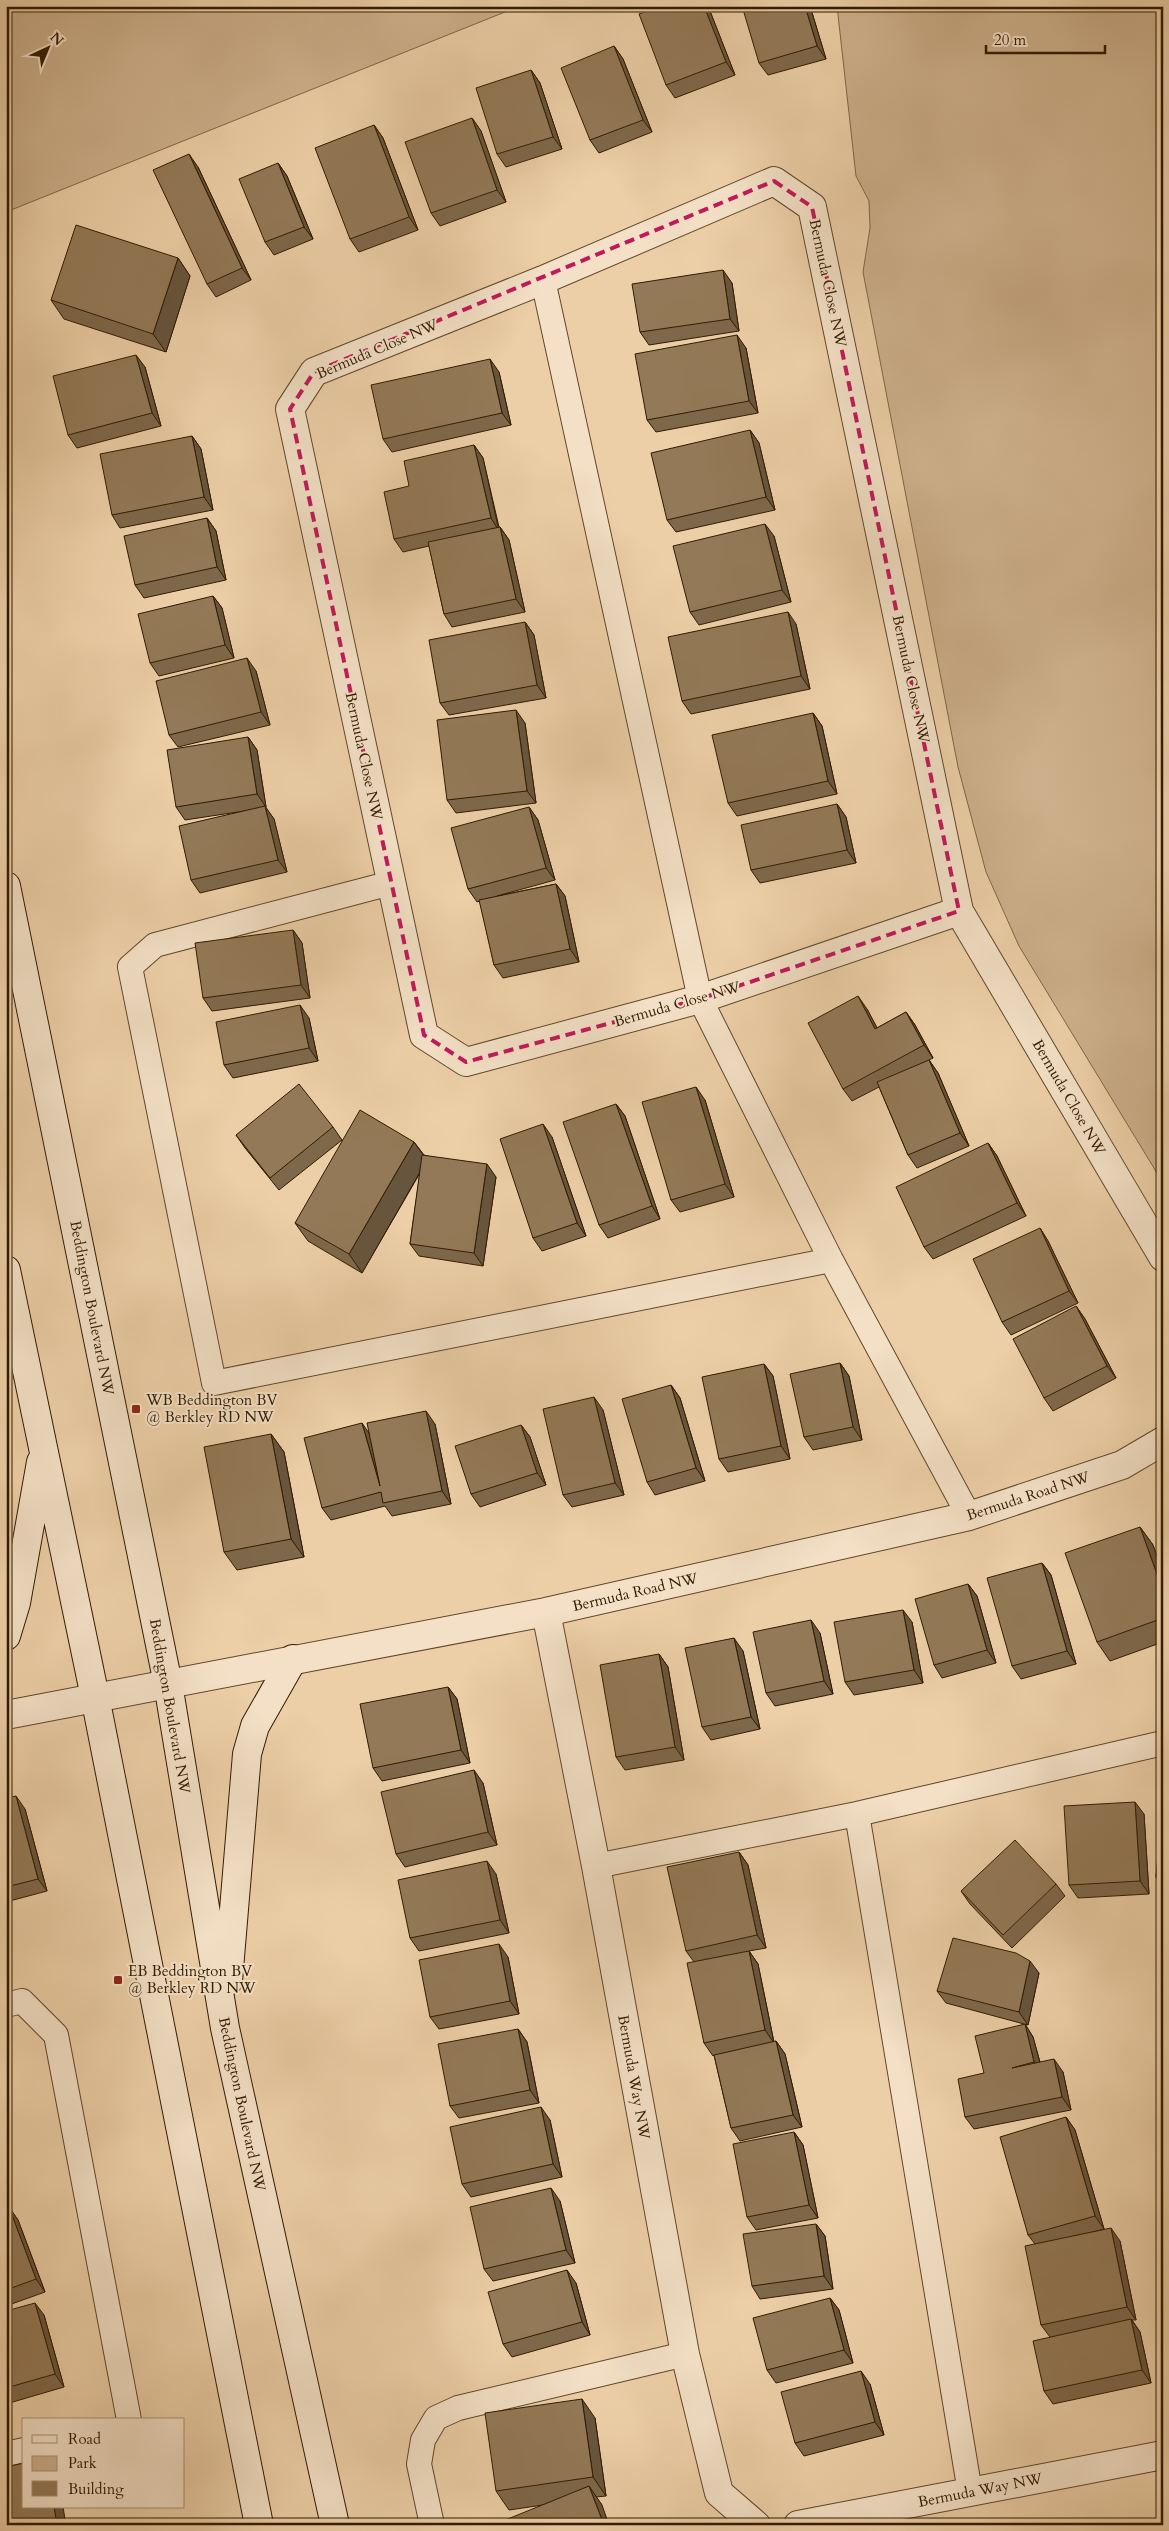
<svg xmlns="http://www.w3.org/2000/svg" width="1169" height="2531" font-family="Cardo,serif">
<rect width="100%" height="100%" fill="#edcfa7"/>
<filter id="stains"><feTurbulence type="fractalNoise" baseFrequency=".004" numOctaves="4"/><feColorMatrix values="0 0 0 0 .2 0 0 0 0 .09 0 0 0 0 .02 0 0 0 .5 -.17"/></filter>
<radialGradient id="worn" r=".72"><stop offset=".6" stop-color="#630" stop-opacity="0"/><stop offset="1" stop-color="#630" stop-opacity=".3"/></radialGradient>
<path fill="#cdb08b" stroke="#7f6646" d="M6,6H520L6,212Z
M837,6H1163V1183L1019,946L986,872L958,767L863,272L870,228L869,201L856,176Z"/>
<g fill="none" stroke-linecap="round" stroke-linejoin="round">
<g stroke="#60482a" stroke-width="26">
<path id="service" d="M543,280L700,999L831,1260L969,1516
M391,883L155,945L130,967L214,1383L831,1260
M857,1814L970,2492
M596,1866L857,1814L1163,1743
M6,2005L22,2001L56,2035L129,2420
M6,2454L24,2450
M432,2525L419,2464L423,2440L436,2418L458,2408L685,2354"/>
</g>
<g stroke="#60482a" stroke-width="30">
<path id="minor" d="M959,911L700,999L466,1062L424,1035L290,409L314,372L543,280L774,181L812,207L959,911L1163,1257
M546,1612L596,1866L685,2354L719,2493L756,2525
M6,1715L546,1612L969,1516L1122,1465L1163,1441
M798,2525L1163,2455"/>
</g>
<g stroke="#311b00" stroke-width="30">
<path id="secondary" d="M6,886L168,1684L225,2028L335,2525
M6,1270L95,1697L259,2525
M6,1636L16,1603L41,1462
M228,1981L247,1754L255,1726L293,1659"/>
</g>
<use href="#service" stroke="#f3e0c6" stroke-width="24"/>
<use href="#minor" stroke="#f3e0c6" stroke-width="28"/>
<use href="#secondary" stroke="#f3e0c6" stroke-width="28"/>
</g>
<path fill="#7e684b" stroke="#311b00" d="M660,6H708L735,75L675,98L666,85Z
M810,6L826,59L768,75L759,63Z
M614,46L623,59L652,132L599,153L590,140Z
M531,70L540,83L562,149L506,167L497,154Z
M472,118L481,131L506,202L440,226L431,213Z
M374,125L383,138L418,230L359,252L350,239Z
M278,163L287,176L313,239L274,255L265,242Z
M198,167L251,280L216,297L207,284Z
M178,258L190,276L166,352L64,319L51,300Z
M732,283L739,331L649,345L640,332Z
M746,348L758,413L656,432L647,420Z
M145,367L161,426L77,448L68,435Z
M499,372L511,425L392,452L383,439Z
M750,430L759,443L775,510L676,532L667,520Z
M192,436L201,449L213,510L120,528L112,515Z
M474,445L483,458L499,527H500L509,540L525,612L452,627L444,614L429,546L403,552L394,539L409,486Z
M207,518L216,531L226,580L144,598L135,585Z
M774,536L791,602L699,625L690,612Z
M213,596L222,608L234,658L159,676L150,663Z
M525,622L534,635L546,698L449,715L440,703Z
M796,624L810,689L691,714L682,701Z
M256,671L270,725L178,747L169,735Z
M813,713L822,726L837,794L737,816L728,803Z
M525,723L536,803L456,813L447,800Z
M248,737L257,750L266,807H265L274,819L287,872L200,893L191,880L251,810L185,820L176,807Z
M837,804L846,817L856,863L760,883L751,870Z
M529,807L538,820L555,880L497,896L556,884L565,896L579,962L503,978L494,965L480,901L477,902L468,889Z
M293,930L302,943L310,998L212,1011L203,998Z
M867,1009L877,1028L906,1012L915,1025L933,1058L929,1060L938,1073L969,1146L917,1168L908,1155L879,1087L852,1101L843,1089Z
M309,1018L318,1061L233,1078L224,1065Z
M705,1100L734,1197L680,1212L671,1200Z
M616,1104L625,1116L660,1219L608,1238L599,1225Z
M333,1127L342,1140L279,1190L245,1148L236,1135Z
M552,1137L586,1236L542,1251L533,1238Z
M414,1142L424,1155L496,1177L483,1266L419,1256L410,1244L420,1173L362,1273L308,1241L295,1223Z
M988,1143L997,1156L1026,1216L933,1259L924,1247Z
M1040,1228L1048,1241L1078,1303L1011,1335L1002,1322Z
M1076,1306L1085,1319L1116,1378L1053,1411L1044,1398Z
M840,1363L849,1376L862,1440L813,1450L804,1437Z
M764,1364L773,1376L790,1459L728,1472L719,1459Z
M671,1385L680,1398L705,1481L655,1495L647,1482Z
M603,1410L624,1495L572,1507L563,1495Z
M435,1424L451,1504L392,1516L385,1506L331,1520L322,1508L369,1433Z
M521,1425L530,1437L546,1485L480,1507L471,1494Z
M271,1434L284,1452L304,1557L237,1570L224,1552Z
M1140,1527L1153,1545L1163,1573V1642L1110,1661L1097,1642Z
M1042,1563L1051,1575L1076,1664L1021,1679L1012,1666Z
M968,1584L977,1596L996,1663L942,1678L934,1665Z
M912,1622L923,1683L854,1695L845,1682Z
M820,1633L833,1694L775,1706L766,1693Z
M743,1651L760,1729L711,1740L702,1727Z
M659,1654L668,1667L684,1760L625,1770L616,1757Z
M448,1687L457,1699L470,1763L382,1781L373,1768Z
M483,1783L497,1845L405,1867L396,1854Z
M6,1798L25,1809L47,1891L6,1902Z
M1163,1805V1887L1156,1877Z
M1144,1814L1149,1894L1078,1898L1069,1885Z
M739,1852L748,1865L766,1948L749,1951L758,1964L774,2042L776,2041L785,2054L802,2127L740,2141L731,2128L714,2055L713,2056L704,2043L694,1962L686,1951Z
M496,1874L509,1933L419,1951L410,1938Z
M1056,1884L1065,1896L1012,1948L970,1904L961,1891Z
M508,1957L519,2014L439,2029L430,2017Z
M1039,1973L1028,2025L1025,2024L1033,2037L1040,2062L1063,2072L1071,2110L974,2129L965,2117L984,2073L1024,2024L946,2003L937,1991Z
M518,2029L527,2042L539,2103L459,2118L450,2106Z
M1066,2117L1075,2130L1104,2229L1089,2233L1120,2241L1136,2320H1132L1140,2332L1151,2383L1053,2404L1044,2391L1050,2337L1041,2325L1035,2244L1028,2235Z
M550,2120L562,2177L471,2197L462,2184Z
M794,2132L803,2145L818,2218L756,2230L747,2217Z
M560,2201L575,2263L493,2281L484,2269Z
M9,2207L18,2220L45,2292L6,2306V2208Z
M816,2224L825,2236L833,2289L760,2299L752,2286Z
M576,2283L590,2335L512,2357L503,2344Z
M830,2298L839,2310L853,2363L776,2383L767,2370Z
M6,2311L44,2315L64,2387L6,2404Z
M870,2384L884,2435L804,2456L795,2443Z
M595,2418L606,2496L596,2497L602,2505H543L509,2510L496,2491Z"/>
<path fill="#67553d" stroke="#311b00" d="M704,6H708L735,75L726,62Z
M805,6H810L826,59L817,46Z
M614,46L623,59L652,132L643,120Z
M531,70L540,83L562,149L553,137Z
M472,118L481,131L506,202L497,190Z
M374,125L383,138L418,230L409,217Z
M189,154L198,167L251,280L242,268Z
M278,163L287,176L313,239L304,227Z
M178,258L190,276L166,352L153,334Z
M723,270L732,283L739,331L730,319Z
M737,335L746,348L758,413L749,401Z
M136,355L145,367L161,426L152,413Z
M490,359L499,372L511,425L502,413Z
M750,430L759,443L775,510L766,497Z
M192,436L201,449L213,510L204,497Z
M474,445L483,458L499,531L491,518Z
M207,518L216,531L226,580L217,567Z
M765,524L774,536L791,602L782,590Z
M500,527L509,540L525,612L516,599Z
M213,596L222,608L234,658L225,645Z
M788,612L796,624L810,689L801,676Z
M525,622L534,635L546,698L537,685Z
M247,658L256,671L270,725L261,712Z
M516,710L525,723L536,803L527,791Z
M813,713L822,726L837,794L828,781Z
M248,737L257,750L266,807L257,794Z
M837,804L846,817L856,863L847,850Z
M265,806L274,819L287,872L278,860Z
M529,807L538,820L555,880L546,868Z
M556,884L565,896L579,962L570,949Z
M293,930L302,943L310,998L301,985Z
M858,996L867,1009L884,1041L875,1029Z
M300,1005L309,1018L318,1061L309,1048Z
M906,1012L915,1025L933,1058L924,1045Z
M929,1060L938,1073L969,1146L960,1133Z
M696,1087L705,1100L734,1197L725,1184Z
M616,1104L625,1116L660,1219L652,1206Z
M543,1124L552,1137L586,1236L577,1223Z
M414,1142L427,1160L362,1273L349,1254Z
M988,1143L997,1156L1026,1216L1017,1203Z
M487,1164L496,1177L483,1266L474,1253Z
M1040,1228L1048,1241L1078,1303L1069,1291Z
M1076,1306L1085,1319L1116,1378L1107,1366Z
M840,1363L849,1376L862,1440L853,1427Z
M764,1364L773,1376L790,1459L781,1446Z
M671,1385L680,1398L705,1481L696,1468Z
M594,1397L603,1410L624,1495L615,1483Z
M426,1411L435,1424L451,1504L442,1491Z
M362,1423L371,1436L380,1486Z
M521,1425L530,1437L546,1485L537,1473Z
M271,1434L284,1452L304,1557L291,1539Z
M1140,1527L1153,1545L1163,1573V1591Z
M1042,1563L1051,1575L1076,1664L1067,1651Z
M968,1584L977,1596L996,1663L987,1650Z
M903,1610L912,1622L923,1683L914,1670Z
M811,1620L820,1633L833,1694L824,1681Z
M734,1638L743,1651L760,1729L751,1717Z
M659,1654L668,1667L684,1760L675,1747Z
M448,1687L457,1699L470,1763L461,1750Z
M474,1770L483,1783L497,1845L488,1832Z
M16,1796L25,1809L47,1891L38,1879Z
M1135,1802L1144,1814L1149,1894L1140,1881Z
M739,1852L748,1865L766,1948L757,1935Z
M487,1861L496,1874L509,1933L500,1920Z
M499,1944L508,1957L519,2014L510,2001Z
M749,1951L758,1964L774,2043L765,2030Z
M1030,1961L1039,1973L1028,2025L1019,2012Z
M1025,2024L1033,2037L1043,2074L1034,2062Z
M518,2029L527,2042L539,2103L530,2090Z
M776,2041L785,2054L802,2127L793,2115Z
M1054,2059L1063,2072L1071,2110L1062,2097Z
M541,2107L550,2120L562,2177L553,2164Z
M1066,2117L1075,2130L1104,2229L1095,2216Z
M794,2132L803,2145L818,2218L809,2205Z
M551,2188L560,2201L575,2263L566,2250Z
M9,2207L18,2220L45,2292L36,2279Z
M816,2224L825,2236L833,2289L824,2276Z
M1111,2228L1120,2241L1136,2320L1127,2307Z
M567,2270L576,2283L590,2335L582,2322Z
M830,2298L839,2310L853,2363L844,2350Z
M35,2303L44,2315L64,2387L55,2374Z
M1131,2319L1140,2332L1151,2383L1142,2370Z
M861,2371L870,2384L884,2435L875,2422Z
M582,2399L595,2418L606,2496L593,2477Z
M589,2486L602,2505L609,2525H604Z
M54,2507H63L66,2525H57Z"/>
<path fill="#937957" stroke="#311b00" d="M660,6H704L726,62L666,85L639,14Z
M742,6H805L817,46L759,63Z
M614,46L643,120L590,140L561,68Z
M531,70L553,137L497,154L476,88Z
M472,118L497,190L431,213L405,142Z
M374,125L409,217L350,239L315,148Z
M189,154L242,268L207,284L153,170Z
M278,163L304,227L265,242L239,179Z
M76,225L178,258L153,334L51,300Z
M723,270L730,319L640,332L632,284Z
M737,335L749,401L647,420L635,354Z
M136,355L152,413L68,435L53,376Z
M490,359L502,413L383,439L371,385Z
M750,430L766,497L667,520L651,453Z
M192,436L204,497L112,515L100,454Z
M474,445L491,518L394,539L384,492L409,486L404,461Z
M207,518L217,567L135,585L124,536Z
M765,524L782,590L690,612L673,546Z
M500,527L516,599L444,614L428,542Z
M213,596L225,645L150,663L138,614Z
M788,612L801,676L682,701L668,637Z
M525,622L537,685L440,703L429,640Z
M247,658L261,712L169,735L156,681Z
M516,710L527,791L447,800L437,720Z
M813,713L828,781L728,803L712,735Z
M248,737L257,794L176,807L167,750Z
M837,804L847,850L751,870L741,825Z
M265,806L278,860L191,880L179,826Z
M529,807L546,868L468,889L451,828Z
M556,884L570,949L494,965L479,900Z
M293,930L301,985L203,998L195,943Z
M858,996L875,1029L906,1012L924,1045L843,1089L808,1023Z
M300,1005L309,1048L224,1065L216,1022Z
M929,1060L960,1133L908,1155L877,1082Z
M299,1084L333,1127L270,1178L236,1135Z
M696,1087L725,1184L671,1200L642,1102Z
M616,1104L652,1206L599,1225L563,1122Z
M360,1110L414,1142L349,1254L295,1223Z
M543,1124L577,1223L533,1238L500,1139Z
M988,1143L1017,1203L924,1247L896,1187Z
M422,1155L487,1164L474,1253L410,1244Z
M1040,1228L1069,1291L1002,1322L973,1259Z
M1076,1306L1107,1366L1044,1398L1013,1339Z
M840,1363L853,1427L804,1437L790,1374Z
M764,1364L781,1446L719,1459L702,1377Z
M671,1385L696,1468L647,1482L622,1399Z
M594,1397L615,1483L563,1495L543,1409Z
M426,1411L442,1491L383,1503L381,1492L322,1508L304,1438L362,1423L380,1486L367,1423Z
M521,1425L537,1473L471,1494L455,1446Z
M271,1434L291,1539L224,1552L204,1447Z
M1140,1527L1163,1591V1618L1097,1642L1065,1553Z
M1042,1563L1067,1651L1012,1666L987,1578Z
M968,1584L987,1650L934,1665L915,1599Z
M903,1610L914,1670L845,1682L834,1622Z
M811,1620L824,1681L766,1693L753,1632Z
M734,1638L751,1717L702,1727L685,1648Z
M659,1654L675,1747L616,1757L600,1665Z
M448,1687L461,1750L373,1768L360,1704Z
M474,1770L488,1832L396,1854L381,1792Z
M16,1796L38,1879L6,1887V1798Z
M1135,1802L1140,1881L1069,1885L1064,1806Z
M1163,1805V1878L1156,1877Z
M1015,1840L1056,1884L1003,1935L961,1891Z
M739,1852L757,1935L686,1951L667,1867Z
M487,1861L500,1920L410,1938L398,1880Z
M953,1938L1016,1953L1030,1961L1019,2012L937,1991Z
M499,1944L510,2001L430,2017L419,1960Z
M749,1951L765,2030L704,2043L687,1963Z
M1025,2024L1034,2062L1012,2068L1054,2059L1062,2097L965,2117L958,2079L984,2073L975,2036Z
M518,2029L530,2090L450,2106L438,2044Z
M776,2041L793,2115L731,2128L714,2055Z
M541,2107L553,2164L462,2184L450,2127Z
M1066,2117L1095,2216L1028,2235L1000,2137Z
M794,2132L809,2205L747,2217L733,2144Z
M551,2188L566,2250L484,2269L470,2207Z
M9,2207L36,2279L6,2290V2208Z
M816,2224L824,2276L752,2286L743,2234Z
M1111,2228L1127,2307L1041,2325L1025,2246Z
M567,2270L582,2322L503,2344L488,2292Z
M830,2298L844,2350L767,2370L753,2318Z
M35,2303L55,2374L6,2388V2311Z
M1131,2319L1142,2370L1044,2391L1033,2341Z
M861,2371L875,2422L795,2443L781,2392Z
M582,2399L593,2477L496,2491L485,2413Z
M24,2463V2507H54L57,2525H6V2467Z
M589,2486L604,2525H493Z"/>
<path fill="none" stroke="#c2185b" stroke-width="4" stroke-dasharray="10 6" stroke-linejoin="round" d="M774,181L812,207L959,911L700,999L466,1062L424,1035L290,409L314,372Z"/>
<g fill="#8f2418" stroke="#f3e0c6" stroke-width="2">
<rect x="131" y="1404" width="10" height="10" rx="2.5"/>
<rect x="113" y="1975" width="10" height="10" rx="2.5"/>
</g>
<g text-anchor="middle" stroke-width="4" stroke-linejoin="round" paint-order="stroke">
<g font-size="15" fill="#311b00" stroke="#f3e0c6">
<text transform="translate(828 283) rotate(78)" y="5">Bermuda Close NW</text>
<text transform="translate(377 349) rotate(-23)" y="5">Bermuda Close NW</text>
<text transform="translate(911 679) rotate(78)" y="5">Bermuda Close NW</text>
<text transform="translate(364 756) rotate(78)" y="5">Bermuda Close NW</text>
<text transform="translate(677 1004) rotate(-16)" y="5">Bermuda Close NW</text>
<text transform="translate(1069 1097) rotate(60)" y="5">Bermuda Close NW</text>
<text transform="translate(92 1308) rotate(79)" y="5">Beddington Boulevard NW</text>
<text transform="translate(1028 1496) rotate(-18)" y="5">Bermuda Road NW</text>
<text transform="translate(635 1592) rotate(-13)" y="5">Bermuda Road NW</text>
<text transform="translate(170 1706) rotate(80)" y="5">Beddington Boulevard NW</text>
<text transform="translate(634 2077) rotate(80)" y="5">Bermuda Way NW</text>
<text transform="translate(242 2104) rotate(78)" y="5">Beddington Boulevard NW</text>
<text transform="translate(980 2490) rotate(-11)" y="5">Bermuda Way NW</text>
</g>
<g font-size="15" fill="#311b00" stroke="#f3e0c6" text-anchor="start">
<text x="146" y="1405">WB Beddington BV<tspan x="146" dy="17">@ Berkley RD NW</tspan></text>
<text x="128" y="1976">EB Beddington BV<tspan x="128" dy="17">@ Berkley RD NW</tspan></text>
</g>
</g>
<rect width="1169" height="2531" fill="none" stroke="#edcfa7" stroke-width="25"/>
<rect x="8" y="8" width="1154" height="2516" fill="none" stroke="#311b00" stroke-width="2.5"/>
<rect x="12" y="12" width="1144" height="2506" fill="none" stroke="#311b00"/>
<rect x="22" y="2418" width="162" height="90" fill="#f3e0c6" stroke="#a59177"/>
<rect x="32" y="2435" width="25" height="8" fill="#f3e0c6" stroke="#a59177"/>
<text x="68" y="2444" font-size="15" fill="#311b00">Road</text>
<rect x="32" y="2456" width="25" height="15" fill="#cdb08b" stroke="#a59177"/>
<text x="68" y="2468" font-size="15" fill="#311b00">Park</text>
<rect x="32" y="2481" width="25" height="15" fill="#937957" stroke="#a59177"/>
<text x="68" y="2494" font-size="15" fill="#311b00">Building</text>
<g transform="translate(48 48) rotate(44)" stroke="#f3e0c6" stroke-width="4" paint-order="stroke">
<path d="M0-4L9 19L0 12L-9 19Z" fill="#311b00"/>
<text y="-8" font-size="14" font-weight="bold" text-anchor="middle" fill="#311b00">N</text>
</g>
<path d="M986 45v8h119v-8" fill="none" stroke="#311b00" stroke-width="2.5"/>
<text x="994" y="45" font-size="15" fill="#311b00" stroke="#f3e0c6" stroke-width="4" paint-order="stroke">20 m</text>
<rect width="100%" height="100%" filter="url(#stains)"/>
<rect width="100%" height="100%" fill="url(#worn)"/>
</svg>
